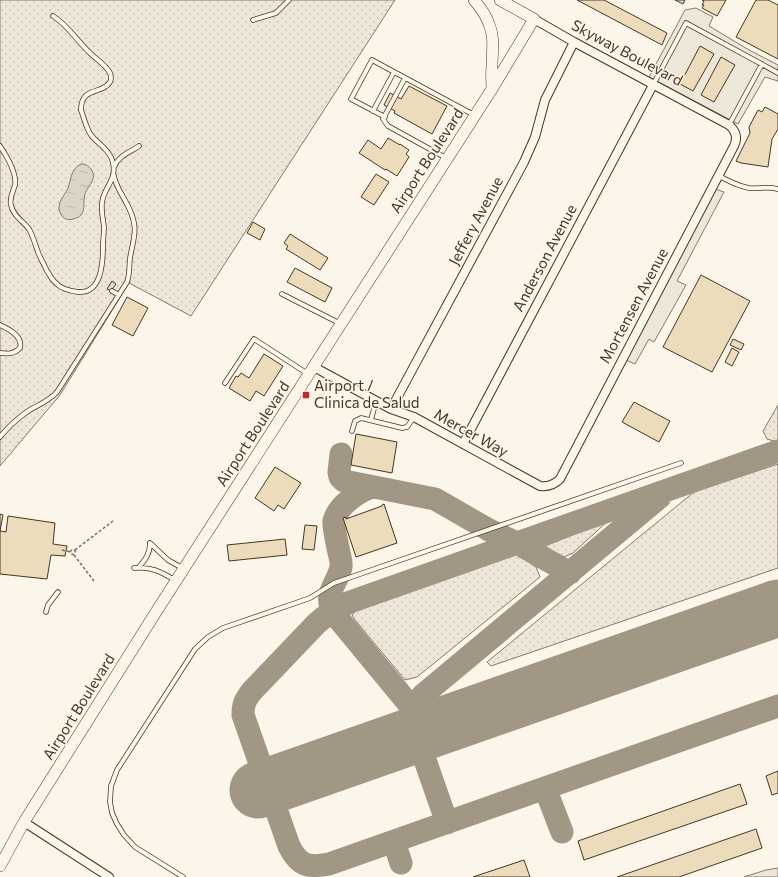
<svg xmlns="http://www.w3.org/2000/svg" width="778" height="877" font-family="Commissioner,sans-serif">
<defs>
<pattern id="grass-dots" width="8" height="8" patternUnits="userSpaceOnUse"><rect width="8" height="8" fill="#ede6d9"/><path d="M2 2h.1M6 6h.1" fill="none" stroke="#cdc6ba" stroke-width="1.8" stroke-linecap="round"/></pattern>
<pattern id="water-ripples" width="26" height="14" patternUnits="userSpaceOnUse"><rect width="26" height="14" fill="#dcd4c6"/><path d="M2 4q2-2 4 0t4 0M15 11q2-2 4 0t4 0" fill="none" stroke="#beb7aa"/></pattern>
</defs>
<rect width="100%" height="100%" fill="#fbf6e9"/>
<path fill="url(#grass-dots)" stroke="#887966" d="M0,0H395L191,316L129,283L60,395L0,466Z
M778,405V440L774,441L767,439L763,431Z
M778,464V568L491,666L487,662L694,492Z
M609,520L573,553L564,557L543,547Z
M516,554L536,567L540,577L417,677L405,680L355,620L352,615L358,608Z"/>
<path fill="#ede7d9" stroke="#887966" d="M696,8L713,17L709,26L749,50L778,65V81L765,77L738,124L649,77L685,10Z
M715,189L724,192L677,281L686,285L654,342L649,339L635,364L626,360Z
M778,868V877H744L766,870Z"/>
<path fill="url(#water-ripples)" stroke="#887966" d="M81,164C85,164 88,165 91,169C98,179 88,185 85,194C82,204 88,216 73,219C69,220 65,220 62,216C54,205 64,197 68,188C71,179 71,169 81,164Z"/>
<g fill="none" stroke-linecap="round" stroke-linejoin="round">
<path stroke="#a29684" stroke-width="23" d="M778,451L350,602C337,608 327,614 317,623L252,691C245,700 243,704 243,715L289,846C299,866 308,868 329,864L778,706
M341,454L339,472L340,477L344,481L435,499L489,530L517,543L570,573
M372,487C358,492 338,505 334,521C333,527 337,541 338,548C339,554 342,561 341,567C338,583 324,592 332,611L412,708
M545,788L562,832
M447,823L411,720C411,708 416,703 424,694C502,628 582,563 660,497
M394,842L401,863"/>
<path stroke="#a29684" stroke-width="57" d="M258,790L778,608"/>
</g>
<path fill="#ecdcbc" stroke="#4a3520" d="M577,0H604L667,33L662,45Z
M675,0H685L683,4Z
M702,0H726L717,16L702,8L704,5H702L704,1Z
M756,0H768L778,5V59L736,37Z
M700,46L714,54L693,91L680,84Z
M721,57L735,65L714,102L701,95Z
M409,86L447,106L432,134L394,113L395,111L384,105L390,93L401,99Z
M765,107L778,114V129L772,139L768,167L741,163L736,161L750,133L749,127L758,110L762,112Z
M388,138L400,145V144L409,150L406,154L409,157L397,176L386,169L385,170L359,153L368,140L381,149Z
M376,174L389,182L374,205L361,197Z
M253,222L265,229L260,240L247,233Z
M290,234L328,258L320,270L286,249L288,246L284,243Z
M295,268L332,288L325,302L287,282Z
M701,275L750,301L712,372L663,347Z
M112,281L116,284L111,291L107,289Z
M127,297L148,308L133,336L112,325Z
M733,339L744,344L741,350L730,345Z
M732,348L739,352L732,366L725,362Z
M264,354L283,366L264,396L256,391L250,401L229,388L236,376L238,377L241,373L249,378Z
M634,402L670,421L659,442L622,422Z
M356,434L397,442L392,473L351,465Z
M275,467L301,483L284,509L278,505L274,511L255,498Z
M384,504L397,543L356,557L343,518L346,517V519L382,506V505Z
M0,514L3,515L0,531L6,532L8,516L55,523L53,544L67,546L65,556L51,555L47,579L0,574Z
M305,525L317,526L314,550L302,549Z
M285,539L287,555L229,561L227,545Z
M778,771V793L772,795L766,776Z
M740,784L747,804L584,860L578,841Z
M756,829L762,848L679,877H617Z
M524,860L530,877H473Z"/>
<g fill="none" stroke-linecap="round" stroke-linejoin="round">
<g stroke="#4a3520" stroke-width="5.5">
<path id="service" d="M253,20L276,13L289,0
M405,78L383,119L388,126L446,158
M653,85L686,23L778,73
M373,111L394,72
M385,117L351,99L372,60L474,115
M729,125L762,64
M0,146C6,155 17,173 15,185C13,192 9,198 11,205C13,216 23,221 29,229C33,236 35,244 38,252C40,258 44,264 47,271C50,275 52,280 56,283C61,289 70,291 78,292C102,294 103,262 103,245C103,239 104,233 104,227C103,219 101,211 102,203C103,188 117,181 113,163C111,151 98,144 91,135C86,128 84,118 81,110C81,86 102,95 110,82C112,79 111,76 110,73C106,65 96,59 90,53C77,41 68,25 53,16
M114,167C119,155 129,153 139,146
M719,176C729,181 737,186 749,188C759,189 768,186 778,189
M112,291L119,295
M282,294L341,324
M0,325C9,329 23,336 20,348C14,354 8,354 0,353
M225,383L254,339L308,374
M371,420L376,401
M352,431L355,421L361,418L402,428L407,427L414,417
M0,437C8,427 18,418 28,411C38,405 49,401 57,392L127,282C130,274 129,266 130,258C134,236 139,228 128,206C123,196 116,187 114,176
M150,543L168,560L184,569
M139,567C146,559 150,553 150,543
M134,568C151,566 161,572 175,580
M46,612L48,605L58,592
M183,877L135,847L124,835L117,824L112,813L110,802L111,786L117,770L195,649L208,637L223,628L310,598L334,583L681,463"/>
</g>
<g stroke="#4a3520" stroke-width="10">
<path id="minor" d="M314,367L391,409L414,417L540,486C548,487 554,485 560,479L734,146C738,138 736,131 729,125L574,42L534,19
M391,409L524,162L535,137L545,100L574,42
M463,444L653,85
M24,822L109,877"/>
</g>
<g stroke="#4a3520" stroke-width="12">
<path id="secondary" d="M474,0C480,7 486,15 489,24C495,38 492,51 492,67C491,74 492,81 492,88
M0,866L24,822L156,612L492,89L534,19L500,0"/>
</g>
<path stroke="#7f6f5c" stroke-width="1.5" stroke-dasharray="3 2" stroke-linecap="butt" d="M70.5 552a2.5 2.5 0 1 1 5 0a2.5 2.5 0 1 1-5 0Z
M62,550L71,552
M75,550L113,521
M74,555L94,581"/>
<use href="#service" stroke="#fbf6e9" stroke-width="4"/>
<use href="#minor" stroke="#fbf6e9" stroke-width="8"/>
<use href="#secondary" stroke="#fbf6e9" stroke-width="11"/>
</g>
<rect fill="#c62828" stroke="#fbf6e9" stroke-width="1.5" x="302" y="391" width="8" height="8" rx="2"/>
<g text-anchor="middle" stroke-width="3" stroke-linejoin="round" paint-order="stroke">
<g font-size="15" fill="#4a3520" stroke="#fbf6e9">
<text transform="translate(627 53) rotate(28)" y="5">Skyway Boulevard</text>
<text transform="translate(427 161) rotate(-57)" y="5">Airport Boulevard</text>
<text transform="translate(476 221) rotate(-62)" y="5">Jeffery Avenue</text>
<text transform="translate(545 258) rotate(-62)" y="5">Anderson Avenue</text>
<text transform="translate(634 306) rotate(-62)" y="5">Mortensen Avenue</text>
<text transform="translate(471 433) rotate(29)" y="5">Mercer Way</text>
<text transform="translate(253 434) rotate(-57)" y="5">Airport Boulevard</text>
<text transform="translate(79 707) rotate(-58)" y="5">Airport Boulevard</text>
</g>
<g font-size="15" fill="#4a3520" stroke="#fbf6e9" text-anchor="start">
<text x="314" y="391">Airport /<tspan x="314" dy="17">Clinica de Salud</tspan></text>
</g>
</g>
</svg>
